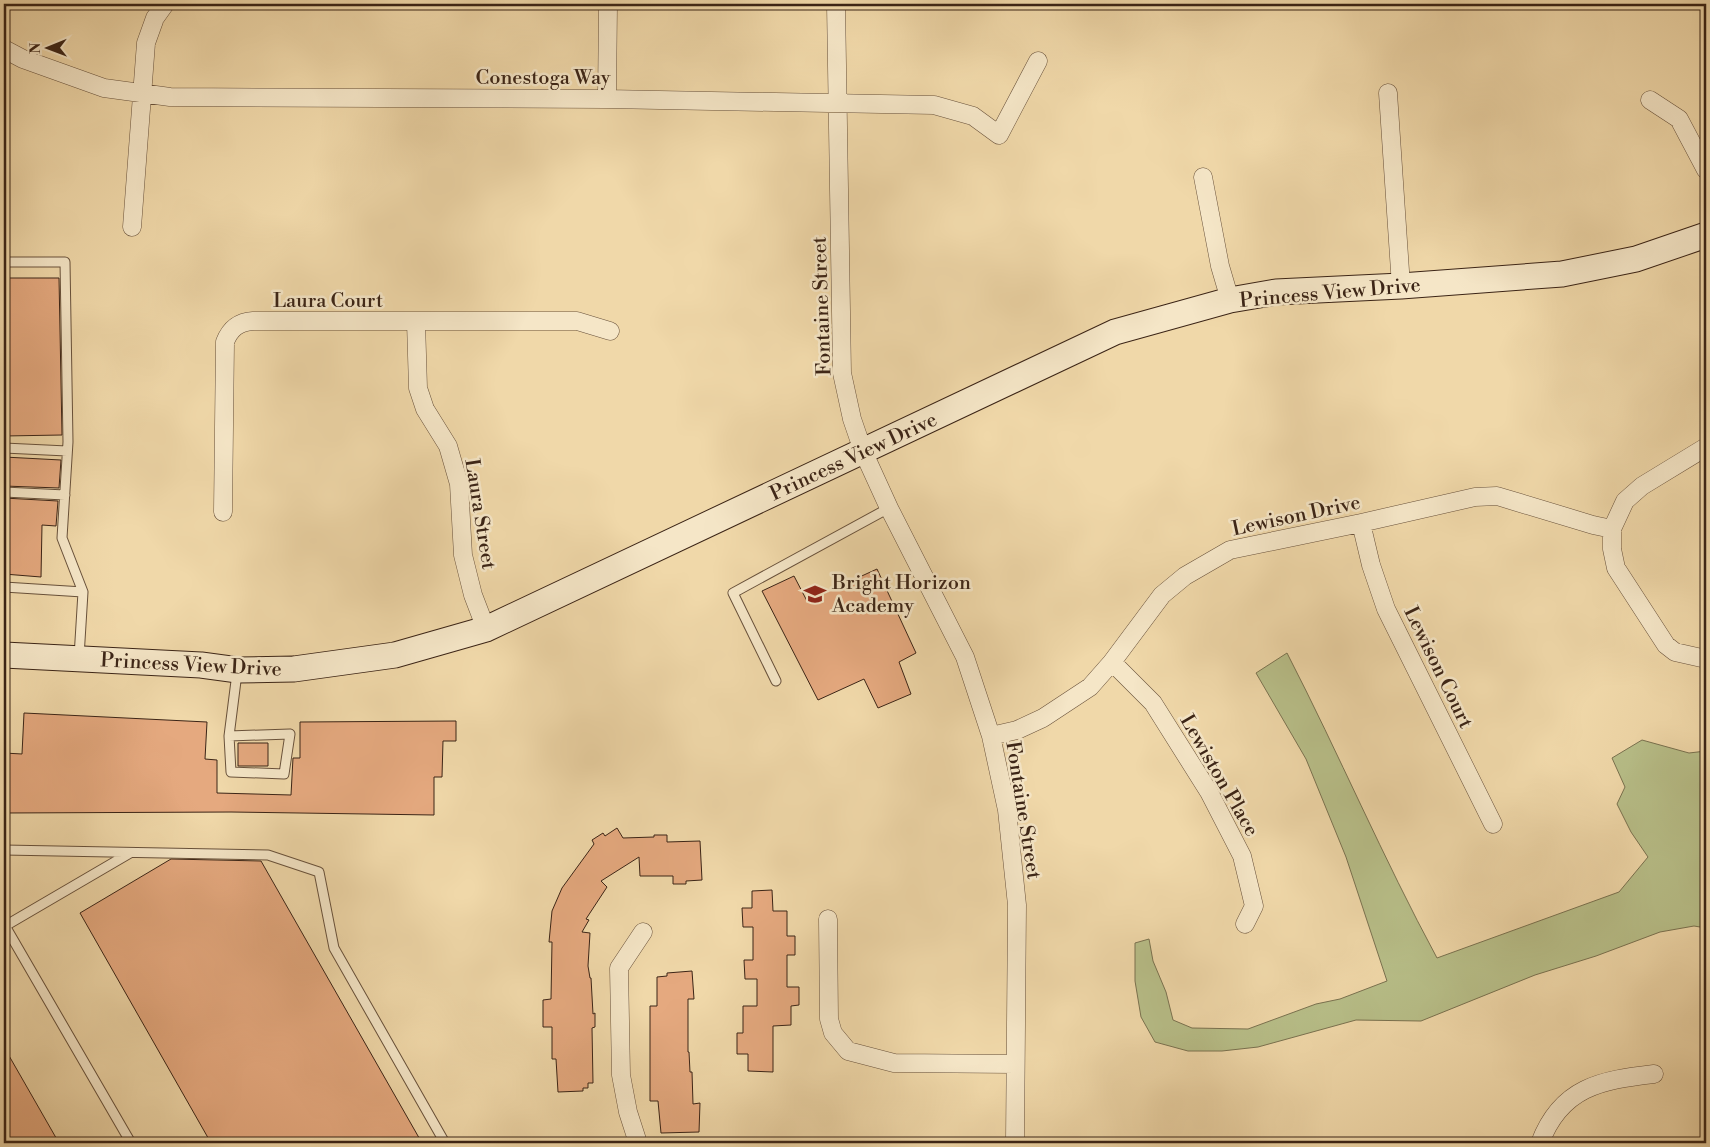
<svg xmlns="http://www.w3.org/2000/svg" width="1710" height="1147" font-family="'Libre Bodoni',serif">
<rect width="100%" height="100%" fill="#f0d8a9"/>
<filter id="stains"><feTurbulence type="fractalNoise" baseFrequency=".004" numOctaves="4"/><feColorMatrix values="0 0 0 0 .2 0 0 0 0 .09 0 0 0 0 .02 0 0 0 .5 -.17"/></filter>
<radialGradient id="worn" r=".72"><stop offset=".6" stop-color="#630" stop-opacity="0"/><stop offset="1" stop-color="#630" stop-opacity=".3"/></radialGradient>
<path fill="#b8bf89" stroke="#7a7250" d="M1287,653C1339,754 1383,858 1437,958L1619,892L1648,857L1631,832L1617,804L1625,787L1612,758L1642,740L1689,753L1706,751V928L1694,926L1660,932L1596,956L1535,975L1421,1021L1356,1020L1258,1047L1222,1051H1188L1155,1042L1141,1017L1135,981V943L1149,939L1153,961L1166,992L1173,1020L1192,1028L1248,1029L1316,1004L1340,999L1387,981L1346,857L1306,759L1256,673Z"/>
<path fill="#e5a97f" stroke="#3b2416" d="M4,278H59L62,435L4,436Z
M4,457L61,460L59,488L4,486Z
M4,498L58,501L56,526L42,525L41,577L4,574Z
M877,569L916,653L899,662L911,694L878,708L864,679L818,700L762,591L794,576L807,601Z
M24,713L207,722L205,759L217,760V793L291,795L293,758H300V722L456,721V741H443L442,777H434V815L231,812L4,813V753L22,754Z
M238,743H268V766H238Z
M617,828L623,838L654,837V835H667V842L700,841L702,880L686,881V884H673V876H640L639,857L601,881L607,887L586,919L589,920L582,932L590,933L588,966L590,978H591L593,1014L595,1013V1027L592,1028L593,1083H588V1088H583V1091L558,1092L556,1059H552V1027H543V1000L551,999L552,942H549L552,911L562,888L594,844L592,840L603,833L605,836Z
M171,859L261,861L422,1143H211L80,913Z
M772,890L773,911H787V936H795V955H787V987H799V1005L791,1006V1025L773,1026V1072L748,1071V1054H737V1033H743V1006H757V979H745L744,960H753V927H743L742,908H752V891Z
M692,971L694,999H688V1052H689L690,1072H692L693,1104L700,1103L699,1132L661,1133L658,1101H650V1006H657V977L667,976V973Z
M4,1047L59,1143H4Z"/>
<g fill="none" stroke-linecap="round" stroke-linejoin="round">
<g stroke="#68513b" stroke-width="11">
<path id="service" d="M4,262H65L68,442L62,538L83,592
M4,448L67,451
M4,492L65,495
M4,587L83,592L79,657
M776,681L733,593L889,508
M229,736L231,772L284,774L290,734L229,736L237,673
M4,850L268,855L319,872L334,948L445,1143
M4,924L131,1143
M5,926L130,853"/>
</g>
<g stroke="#68513b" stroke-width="19">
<path id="minor" d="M836,4L842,373L852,419L863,451L889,508L965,657L991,736L1007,810L1017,905L1015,1143
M4,49L23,59L104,88L170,97L607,99L934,105L973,116L999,135L1038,61
M1388,93L1401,286
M607,99L608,4
M1650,100L1679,119L1706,170
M1203,177L1220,266L1230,300
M132,227L146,43L155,18L165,4
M416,322L418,388L425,409L448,446L459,484L463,555L473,595L486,629
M1706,447L1642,486L1625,501L1612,529V549L1616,568L1666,645L1675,652L1706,659
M223,512L225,342C230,329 238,322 253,321H577L610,331
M1361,523L1371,565L1386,609L1493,824
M1112,662L1153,703L1209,792L1242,856L1254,906L1245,924
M991,736L1017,730L1043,718L1090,687L1112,662L1162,595L1185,576L1230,550L1361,523L1475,497L1497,496L1593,525L1612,529
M828,919L829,1019L833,1033L848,1051L894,1063L1015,1064
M638,1143L628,1112L621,1075L619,968L643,932
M1540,1143C1561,1087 1601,1080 1654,1074"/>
</g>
<g stroke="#3b2416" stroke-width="27">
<path id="secondary" d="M4,655L201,665L238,670L294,669L395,655L486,629L1115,332L1230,300L1276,292L1401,286L1562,274L1636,259L1706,235"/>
</g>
<use href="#service" stroke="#f5e6c7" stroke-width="9"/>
<use href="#minor" stroke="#f5e6c7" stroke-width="18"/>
<use href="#secondary" stroke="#f5e6c7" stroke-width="25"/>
</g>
<defs>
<g id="school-bare" transform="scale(1.725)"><path d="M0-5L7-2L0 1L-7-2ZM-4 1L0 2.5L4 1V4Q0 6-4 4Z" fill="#8f2418" stroke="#f5e6c7" stroke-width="2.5" paint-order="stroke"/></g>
</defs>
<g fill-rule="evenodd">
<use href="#school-bare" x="815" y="594"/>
</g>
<g text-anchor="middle" stroke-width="5" stroke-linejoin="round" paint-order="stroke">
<g font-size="20" fill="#3b2416" stroke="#f5e6c7">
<text x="543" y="84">Conestoga Way</text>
<text transform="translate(1330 292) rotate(-5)" y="7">Princess View Drive</text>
<text x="328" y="307">Laura Court</text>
<text transform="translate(821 306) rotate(-92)" y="7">Fontaine Street</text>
<text transform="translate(853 456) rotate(-25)" y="7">Princess View Drive</text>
<text transform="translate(481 514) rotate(81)" y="7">Laura Street</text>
<text transform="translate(1296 515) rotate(-12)" y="7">Lewison Drive</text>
<text transform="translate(191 664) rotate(3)" y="7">Princess View Drive</text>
<text transform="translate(1439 667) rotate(64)" y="7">Lewison Court</text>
<text transform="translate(1220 775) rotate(60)" y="7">Lewiston Place</text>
<text transform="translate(1024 810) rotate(81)" y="7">Fontaine Street</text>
</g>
<g font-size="20" fill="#3b2416" stroke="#f5e6c7" text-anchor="start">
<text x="832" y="589">Bright Horizon<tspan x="832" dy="23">Academy</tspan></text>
</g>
</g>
<rect width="1710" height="1147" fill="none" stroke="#f0d8a9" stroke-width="20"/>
<rect x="5" y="5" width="1700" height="1137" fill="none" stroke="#3b2416" stroke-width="2.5"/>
<rect x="10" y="10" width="1690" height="1127" fill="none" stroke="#3b2416"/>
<g transform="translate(48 48) rotate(269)" stroke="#f5e6c7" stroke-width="4" paint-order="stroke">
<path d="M0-4L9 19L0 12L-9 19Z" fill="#3b2416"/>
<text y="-8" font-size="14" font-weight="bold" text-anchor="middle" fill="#3b2416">N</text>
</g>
<rect width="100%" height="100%" filter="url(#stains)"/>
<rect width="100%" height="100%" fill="url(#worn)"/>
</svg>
